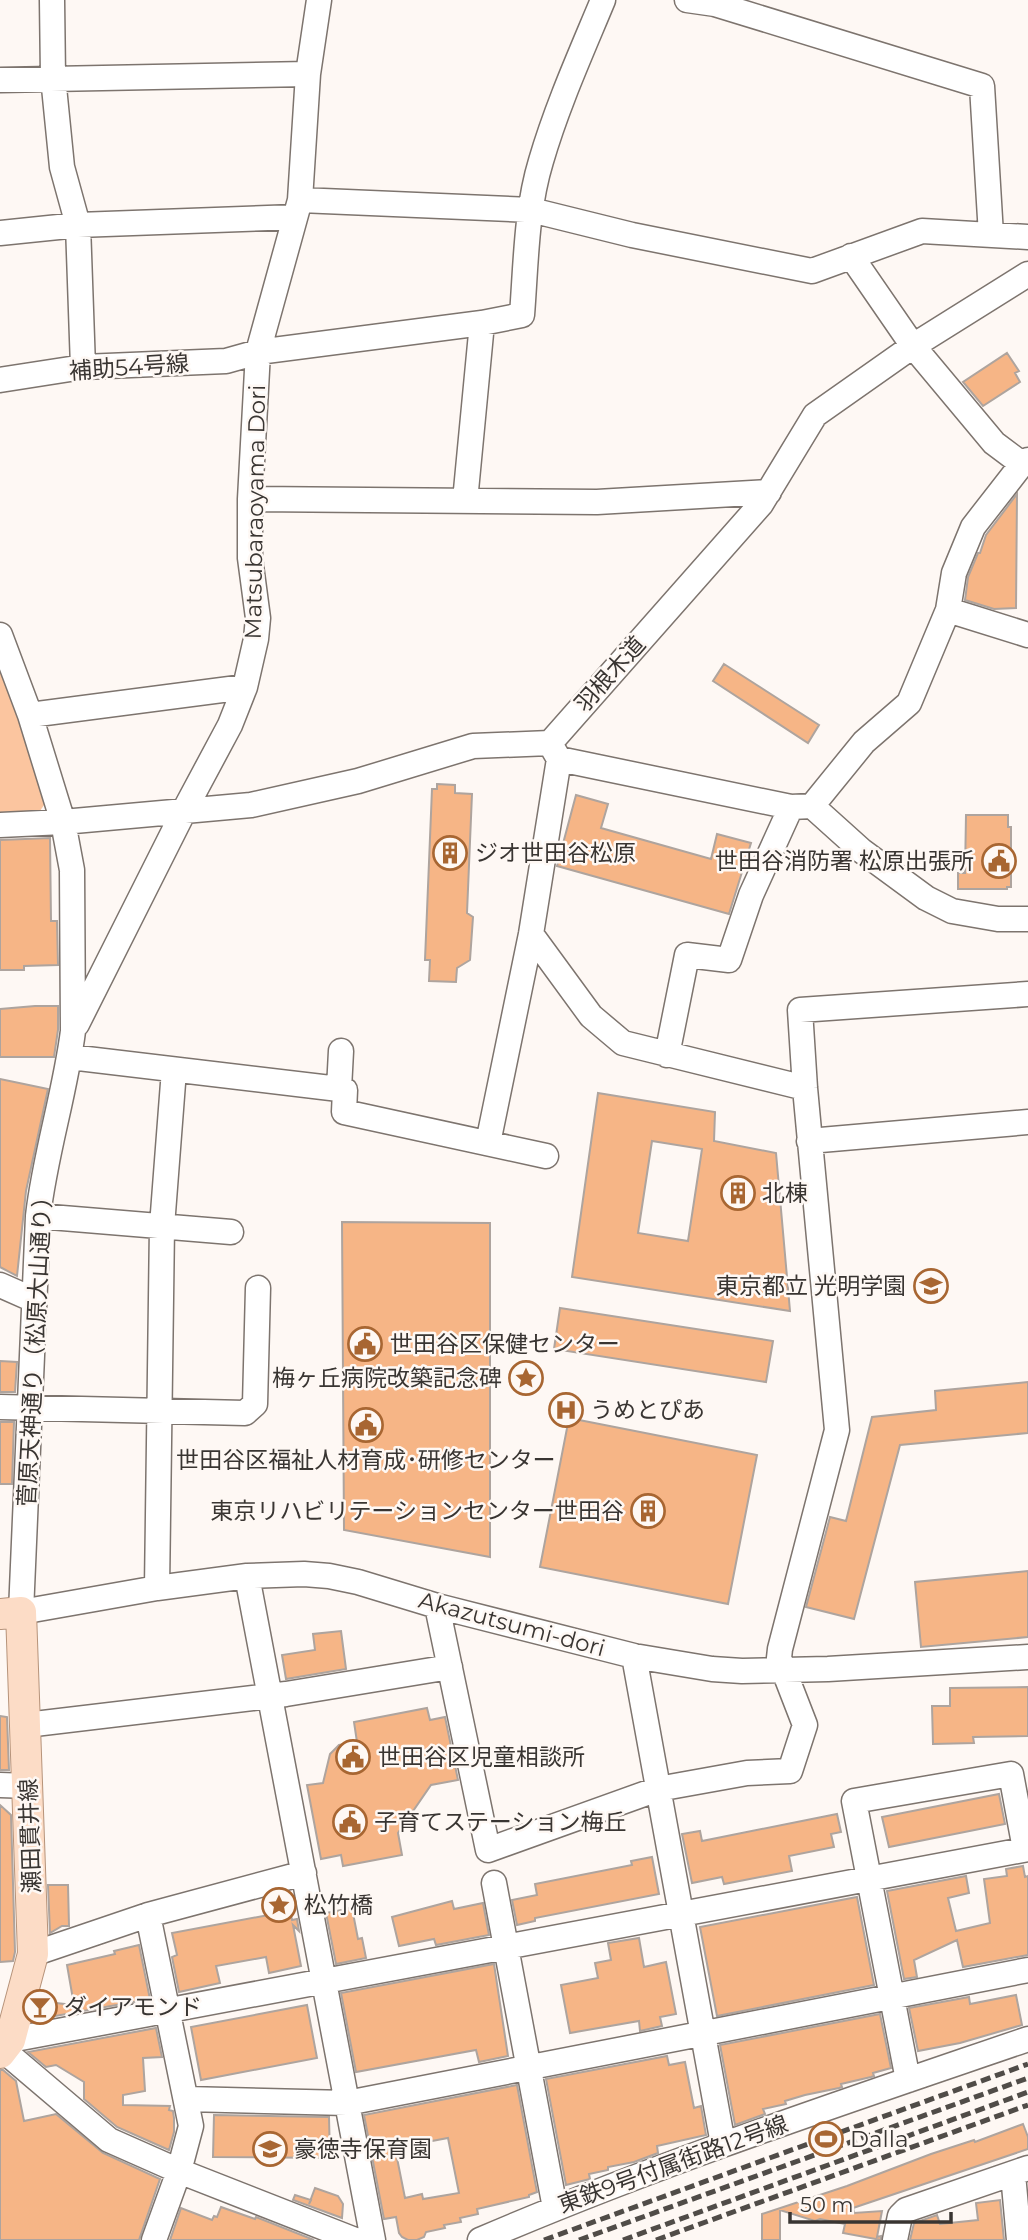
<svg xmlns="http://www.w3.org/2000/svg" width="1028" height="2240" font-family="Montserrat,'Noto Sans JP',sans-serif">
<rect width="100%" height="100%" fill="#fef8f4"/>
<path fill="#fbc59f" d="M0,668L48,799L40,811L0,812Z"/>
<path fill="#f6b586" stroke="#aea49e" stroke-width="2" fill-rule="evenodd" d="M1007,353L1019,371L1015,373L1020,382L983,406L963,382Z
M1017,494L1016,608L994,609L965,600L968,577L978,553H980L986,535Z
M724,664L819,725L808,743L713,681Z
M437,784L455,785V793L472,794L467,913L473,917L470,960L457,968L456,982L429,981L430,960H425L432,789H437Z
M576,795L608,804L601,828L711,859L717,834L751,843L729,914L557,866Z
M966,815H1008V827H1011V887H1007V889H958V873H965Z
M50,838L51,921H57L58,965L24,966V970H0V840Z
M35,1006H58V1030L54,1057H0V1009Z
M0,1079L48,1089L26,1191L17,1276L0,1267Z
M598,1093L715,1112L714,1141L776,1153L790,1311L572,1277ZM652,1141L702,1149L688,1241L638,1233Z
M342,1222L490,1223V1557L344,1530Z
M560,1308L773,1341L766,1382L554,1349Z
M0,1361L17,1362L15,1392H0Z
M1028,1382V1433L900,1445L854,1619L806,1607L830,1517L846,1521L872,1417L936,1410L935,1391Z
M569,1418L757,1455L728,1604L540,1567Z
M0,1422H14L12,1484H0Z
M1028,1571V1637L921,1647L915,1582Z
M341,1631L346,1669L286,1679L282,1655L315,1650L313,1634Z
M1028,1687V1736L973,1737L974,1743L933,1744L932,1706H950V1688Z
M427,1708L430,1720L445,1717L458,1780L431,1785L398,1833L402,1855L343,1866L341,1855L321,1859L307,1785L323,1783L330,1754L339,1745L357,1742L354,1722Z
M0,1716L7,1717L9,1770H0Z
M999,1794L1005,1824L889,1847L882,1817Z
M0,1805L11,1815L15,1952L13,1961L0,1962Z
M837,1814L841,1832L831,1834L834,1847L789,1856L792,1871L724,1884L722,1877L692,1883L682,1834L700,1831L702,1841Z
M652,1857L659,1894L535,1918V1921L517,1925L512,1900L537,1895L535,1884L632,1865L631,1861Z
M1023,1866L1025,1877L1028,1876V1955L963,1967L957,1940L914,1960L917,1977L904,1979L887,1891L966,1876L969,1893L948,1898L956,1931L990,1923L984,1879L1007,1876L1006,1869Z
M48,1885H68L69,1926H62L50,1933Z
M857,1897L874,1985L717,2016L700,1927Z
M452,1901L454,1909L483,1903L489,1935L436,1945L434,1939L399,1946L392,1917Z
M352,1908L358,1939L362,1938L366,1958L336,1964L326,1913Z
M290,1911L292,1920L297,1919L299,1931L293,1925L301,1966L269,1973L266,1957L216,1966L220,1983L179,1992L172,1957L177,1955L172,1933Z
M639,1938L644,1967L666,1962L676,2014L660,2017L662,2026L640,2031L639,2021L570,2033L561,1985L598,1978L595,1963L611,1960L608,1943Z
M139,1945L150,1999L33,2020L39,2001L74,2005L67,1965L115,1954L114,1951Z
M494,1964L508,2056L479,2062L476,2050L356,2072L341,1993Z
M1016,1995L1022,2025L960,2043L918,2051L909,2008L969,1997L970,2004Z
M307,2005L317,2058L201,2080L191,2027Z
M880,2014L891,2068L873,2073L874,2076L871,2077L841,2084L842,2087L839,2088L805,2095L785,2101L786,2104L763,2109L765,2114L735,2125L720,2045Z
M156,2028L162,2057L143,2058L145,2091L123,2095V2105L170,2106L169,2110L173,2111L174,2118V2132L169,2150L117,2127L84,2099V2082L56,2065L46,2067L28,2052Z
M667,2056L669,2065L685,2062L694,2108L701,2106L706,2135L657,2146L658,2153L634,2162L608,2167V2170L589,2174L590,2179L566,2185L546,2079Z
M0,2070H3L16,2081L24,2121L56,2114L103,2153L160,2179L139,2240H0Z
M517,2085L537,2192L529,2195V2197L477,2209L478,2214L460,2218L461,2222L444,2225L445,2228L426,2232L424,2237L417,2240H408L402,2237L399,2233L396,2217L384,2219L364,2115ZM448,2138L459,2193L423,2199L422,2194L405,2198L395,2148Z
M214,2115L329,2117L330,2158L213,2157Z
M1023,2124L1028,2137V2149L853,2208L854,2213L882,2211L877,2237L881,2236V2240L843,2233L845,2224L820,2219L815,2221L780,2210V2240H762V2214L847,2186L931,2154L974,2140L975,2142Z
M315,2188L338,2196L343,2204L342,2218L293,2200L295,2195L311,2200L309,2204Z
M1000,2200L1004,2240H910L914,2223L937,2215L940,2224L978,2220L976,2203Z
M221,2207L255,2219L256,2217L314,2240H170L181,2208L212,2220L214,2216L217,2217Z"/>
<g fill="none" stroke-linecap="round" stroke-linejoin="round">
<g stroke="#7d746e" stroke-width="27">
<path id="minor" d="M52,0L53,77L62,167L78,225L83,367
M687,0L715,4L982,86L991,235
M0,80L308,74
M300,200L531,210L632,235L812,271L922,231L1028,237
M0,233L78,225L295,217
M851,256L913,346L994,443L1022,464
M0,380L83,367L226,361L258,352L482,323L522,315C526,264 526,210 541,161C557,106 581,53 603,0
M250,499L597,502L769,492
M465,501L482,323
M948,610L1028,635
M0,635L30,715L63,822L72,870L73,1031C65,1094 45,1154 38,1216L21,1612L157,1588L247,1576L304,1574L329,1576L358,1582L437,1606L634,1656L712,1669L742,1671L828,1669L1028,1657
M30,715L245,687
M559,759L791,807L812,806L862,851L926,898L952,911L998,919H1028
M812,806L864,742L909,703L948,610L954,573L973,527L1022,464L1028,460
M0,825L63,822L251,805L358,781L473,746L550,743L761,504L815,415L913,346L1028,274
M531,934L591,1016L623,1043L805,1088
M77,1024L184,811L230,725L245,687L256,639L258,618L250,558V499L258,352L300,200L308,74L319,0
M341,1051L339,1089L345,1090L344,1112L546,1156
M667,1055L687,955L729,960L751,895L791,807
M70,1057L339,1089
M809,1141L1028,1122
M488,1143L531,934L559,759L552,747
M38,1216L231,1232
M0,1285L34,1300
M0,1407L245,1413L255,1404L258,1288
M247,1576L373,2240
M157,1588L162,1226L174,1070
M437,1606L488,1850L658,1789L747,1773L790,1771L805,1725L779,1658L780,1649L837,1430L805,1088L800,1010L1028,994
M634,1656L723,2144
M26,1725L286,1694L450,1667
M0,1785L29,1786
M494,1883L555,2208
M148,1915L191,2126L179,2171L154,2240
M33,1954L148,1915L304,1873
M10,2040L1028,1849
M3,2050L109,2140L179,2171L355,2240
M908,2080L854,1801L1011,1774L1025,1849
M186,2099L347,2103L1028,1970
M1013,2174L1019,2240
M480,2240C659,2163 844,2102 1028,2039
M895,2240L900,2216L906,2210L1028,2168"/>
</g>
<g stroke="#b6937a" stroke-width="32">
<path id="major" d="M0,1614L21,1612L33,1954L10,2040L0,2053"/>
</g>
<use href="#minor" stroke="#fff" stroke-width="24"/>
<use href="#major" stroke="#fcdcc6" stroke-width="30"/>
<path stroke="#504c48" stroke-width="5" stroke-dasharray="10 5" stroke-linecap="butt" d="M544,2240L1028,2064
M579,2240L1028,2078
M623,2240L1028,2092
M656,2240L1028,2105"/>
</g>
<defs>
<g id="building-ring" transform="scale(1.75)"><circle r="9.5" fill="#fef8f4" stroke="#a86632" stroke-width="1.5"/><path d="M-4-6H4V6H1V3H-1V6H-4ZM-2.5-4.3h1.7v1.8h-1.7ZM.8-4.3h1.7v1.8H.8ZM-2.5-1h1.7V.8h-1.7ZM.8-1h1.7V.8H.8Z" fill="#a86632"/></g>
<g id="civic-ring" transform="scale(1.75)"><circle r="9.5" fill="#fef8f4" stroke="#a86632" stroke-width="1.5"/><path d="M-.6-6.5H3V-4.5H.6V-3L4-1V1h2V6H-6V1h2V-1L-.6-3ZM-1.2 2.5V6h2.4V2.5Z" fill="#a86632"/></g>
<g id="school-ring" transform="scale(1.75)"><circle r="9.5" fill="#fef8f4" stroke="#a86632" stroke-width="1.5"/><path d="M0-5L7-2L0 1L-7-2ZM-4 1L0 2.5L4 1V4Q0 6-4 4Z" fill="#a86632"/></g>
<g id="sight-ring" transform="scale(1.75)"><circle r="9.5" fill="#fef8f4" stroke="#a86632" stroke-width="1.5"/><path d="M0-6L1.8-2.2L6-1.7L2.9 1.2L3.7 5.4L0 3.3L-3.7 5.4L-2.9 1.2L-6-1.7L-1.8-2.2Z" fill="#a86632"/></g>
<g id="hospital-ring" transform="scale(1.75)"><circle r="9.5" fill="#fef8f4" stroke="#a86632" stroke-width="1.5"/><path d="M-5-5h3v3.5h4V-5h3V5h-3V1.5h-4V5h-3Z" fill="#a86632"/></g>
<g id="bar-ring" transform="scale(1.75)"><circle r="9.5" fill="#fef8f4" stroke="#a86632" stroke-width="1.5"/><path d="M-6-5H6L.8 .8V4.5H3.5V6h-7V4.5H-.8V.8Z" fill="#a86632"/></g>
<g id="stadium-ring" transform="scale(1.75)"><circle r="9.5" fill="#fef8f4" stroke="#a86632" stroke-width="1.5"/><path d="M0-5a6.5 5 0 1 0 0 10a6.5 5 0 1 0 0-10ZM-3.5-1.8h7v3.6h-7Z" fill="#a86632"/></g>
</defs>
<g fill-rule="evenodd">
<use href="#building-ring" x="450" y="853"/>
<use href="#civic-ring" x="999" y="861"/>
<use href="#building-ring" x="738" y="1193"/>
<use href="#school-ring" x="931" y="1286"/>
<use href="#civic-ring" x="365" y="1344"/>
<use href="#sight-ring" x="526" y="1378"/>
<use href="#hospital-ring" x="566" y="1410"/>
<use href="#civic-ring" x="366" y="1425"/>
<use href="#building-ring" x="648" y="1511"/>
<use href="#civic-ring" x="353" y="1757"/>
<use href="#civic-ring" x="350" y="1822"/>
<use href="#sight-ring" x="279" y="1905"/>
<use href="#bar-ring" x="40" y="2007"/>
<use href="#stadium-ring" x="826" y="2139"/>
<use href="#school-ring" x="270" y="2149"/>
</g>
<g text-anchor="middle" stroke-width="5" stroke-linejoin="round" paint-order="stroke">
<g font-size="23" fill="#393532" stroke="#fef8f4">
<text transform="translate(129 367) rotate(-4)" y="8">補助54号線</text>
<text transform="translate(255 512) rotate(-89)" y="8">Matsubaraoyama Dori</text>
<text transform="translate(610 674) rotate(-48)" y="8">羽根木道</text>
<text transform="translate(35 1346) rotate(-87)" y="8">菅原天神通り（松原大山通り）</text>
<text transform="translate(512 1624) rotate(15)" y="8">Akazutsumi-dori</text>
<text transform="translate(30 1836) rotate(-92)" y="8">瀬田貫井線</text>
<text transform="translate(673 2164) rotate(-20)" y="8">東鉄9号付属街路12号線</text>
</g>
<g font-size="23" fill="#393532" stroke="#fef8f4" text-anchor="start">
<text x="475" y="861">ジオ世田谷松原</text>
<text x="974" y="869" text-anchor="end">世田谷消防署 松原出張所</text>
<text x="762" y="1201">北棟</text>
<text x="906" y="1294" text-anchor="end">東京都立 光明学園</text>
<text x="390" y="1352">世田谷区保健センター</text>
<text x="502" y="1386" text-anchor="end">梅ヶ丘病院改築記念碑</text>
<text x="590" y="1418">うめとぴあ</text>
<text x="366" y="1468" text-anchor="middle">世田谷区福祉人材育成･研修センター</text>
<text x="624" y="1519" text-anchor="end">東京リハビリテーションセンター世田谷</text>
<text x="378" y="1765">世田谷区児童相談所</text>
<text x="374" y="1830">子育てステーション梅丘</text>
<text x="304" y="1913">松竹橋</text>
<text x="64" y="2015">ダイアモンド</text>
<text x="850" y="2147">Dalla</text>
<text x="294" y="2157">豪徳寺保育園</text>
</g>
</g>
<path d="M790 2212v10h161v-10" fill="none" stroke="#393532" stroke-width="3.5"/>
<text x="800" y="2212" font-size="21" fill="#393532" stroke="#fef8f4" stroke-width="5" paint-order="stroke">50 m</text>
</svg>
